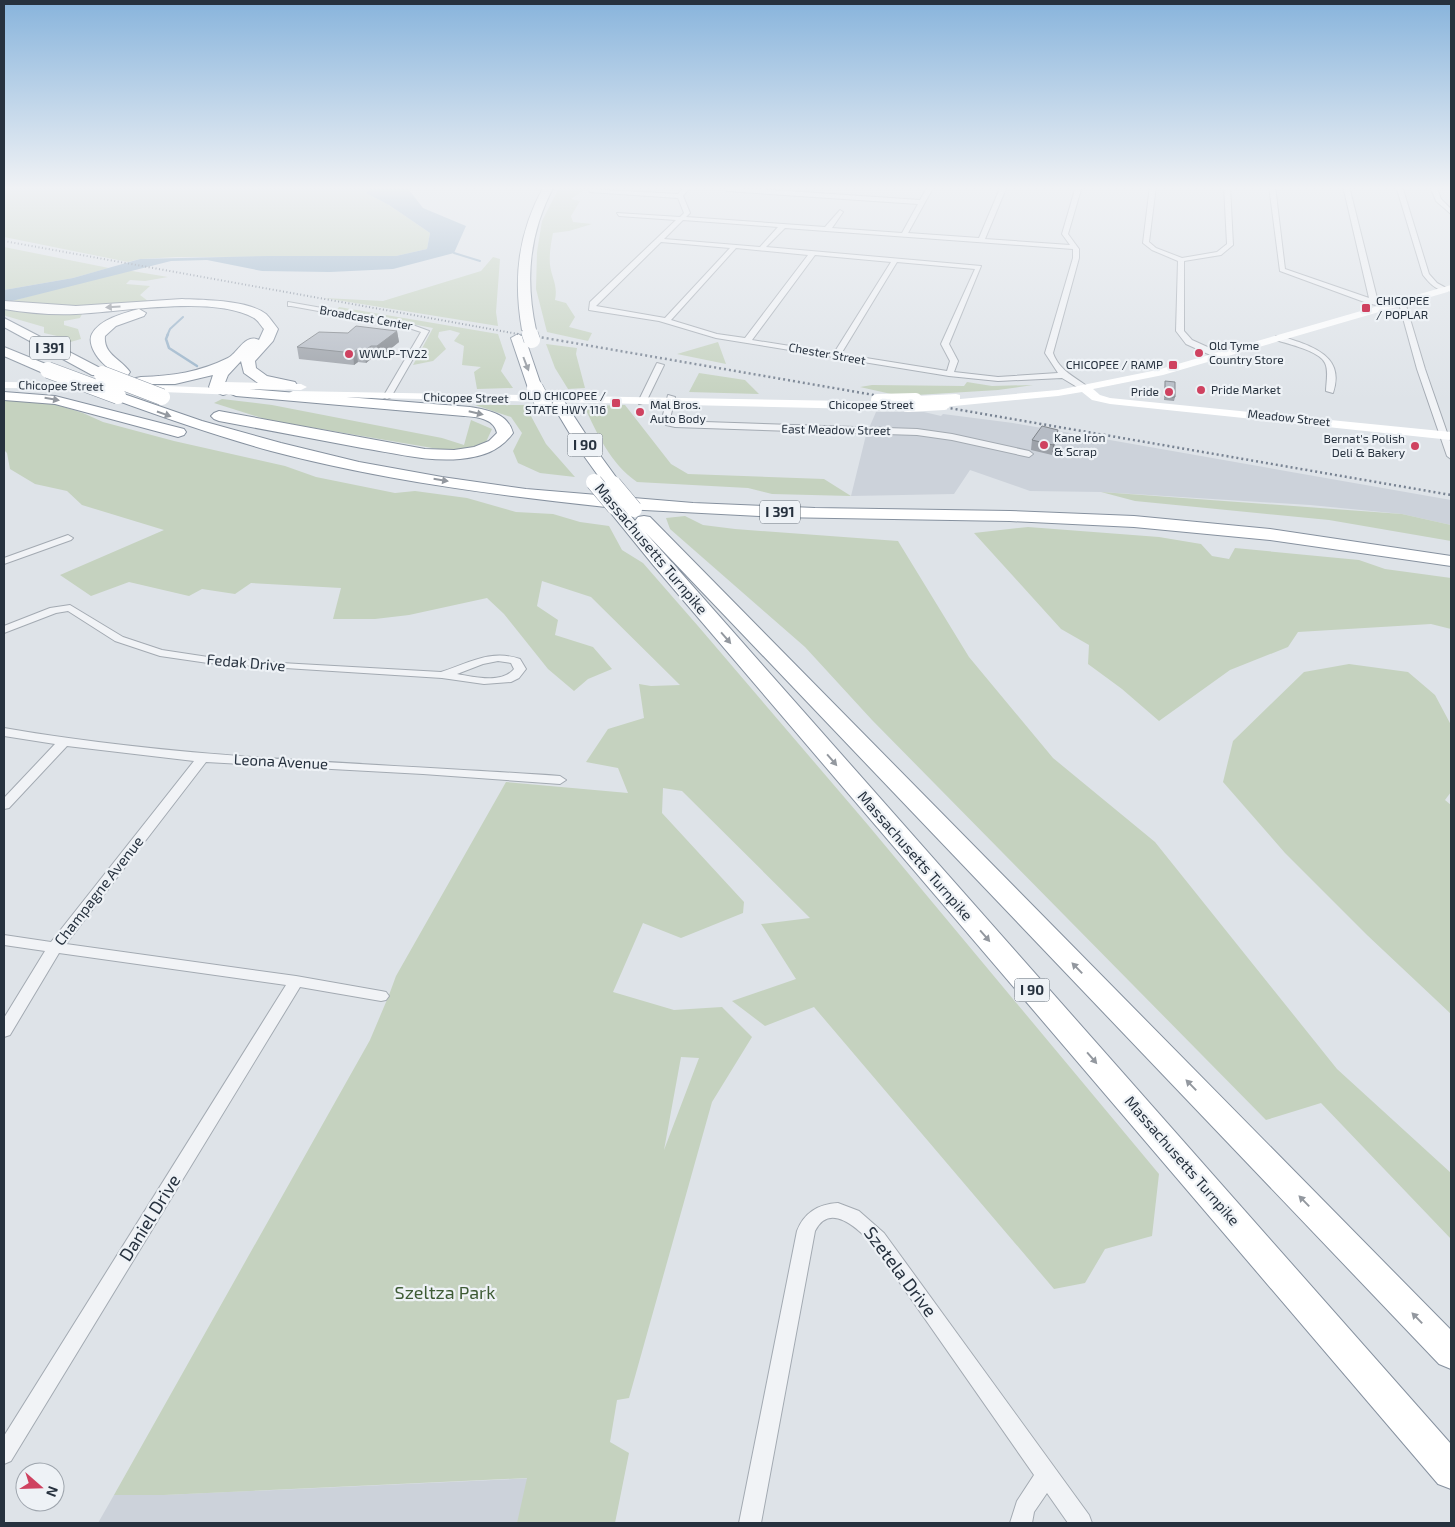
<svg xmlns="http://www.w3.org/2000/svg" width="1455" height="1527" font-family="'Exo 2',sans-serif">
<rect width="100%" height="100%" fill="#dee3e8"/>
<path fill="#ccd2da" d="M876,412H924L941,416L943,414L1013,423L1451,500V525L1402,514L1310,505L1101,492L1030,491L970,470L954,494L851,496L866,435Z
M604,1475L591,1523H98L114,1495H164Z"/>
<path fill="#c5d2bf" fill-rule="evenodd" d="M4,186H374L366,193L389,205L430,233L427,249L396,256L176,257L140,259L128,262L4,237Z
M560,186H590L571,199L580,201L571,216L573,222L592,224L569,231L553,233C551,243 549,254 550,265C552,279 558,285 555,300L566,303L575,317L569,327L592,333L588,341L547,332L536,289L537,252L542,221Z
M4,247L109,268L73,278L4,290Z
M493,257L500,259L496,312L498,326L324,298L383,301L481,271Z
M126,270L168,277L145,281L130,280L126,284L150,286L140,295L148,301L63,307L8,302Z
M339,307L498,334L506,358L501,371L513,388L477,389L474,372L481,367L462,365L464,346L454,341L460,333L450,330L439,332L438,337L446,349L433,361L413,365L433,328L337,310Z
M7,309L18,312L82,314L80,318L64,321V325L78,329L81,339L67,343L57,336L44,333V327L6,316L4,315V310Z
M718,342L726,364L677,354Z
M546,344L577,348L576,354L585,388L568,389L555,368Z
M699,373L745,380L759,394L689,392Z
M967,382L992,386L1033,385L998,390L900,396L860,387L872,385L964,386Z
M222,399L272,405L442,438L464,445L471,420L492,429L486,442L468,449L444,450L268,420L214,403Z
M4,400L54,404L83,413L103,422L174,441L285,466L316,477L395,493L415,491L467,498L516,512L553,514L580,522L609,526L622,550L643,563L698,626L868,825L1159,1174L1152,1236L1105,1249L1085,1283L1054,1289L814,1007L765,1026L732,1001L796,979L761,924L810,918L682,791L663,788L662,813L744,902L743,913L681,938L643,923L613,992L674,1010L722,1007L752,1037L712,1102L629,1398L617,1400L610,1442L629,1453L615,1523H517L527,1478L164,1495H114L370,1040L389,995L396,976L506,782L628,793L618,768L586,762L608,729L644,718L639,684L651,686L680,685L591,597L542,581L537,606L558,620L555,635L593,647L612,669L588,679L574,691L548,669L504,614L487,598L409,615L375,619H333L341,588L251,583L235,594L202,589L189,596L129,582L91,596L60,575L164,530L82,505L67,491L35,484L10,469L7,453L4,450ZM681,1057L699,1058L664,1150Z
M475,405H525L546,444L575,477L540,473L518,463L513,451L522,433L511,417Z
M625,405L671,464L688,474L824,479L851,496L772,494L748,488L637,482C610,463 598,435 584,406Z
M1101,492L1402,514L1451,525V541L1329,520L1135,501Z
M685,516L703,525L735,529L898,541L969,657L1053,758L1155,842L1337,1069L1451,1173V1239L1321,1103L1266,1120L872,720L805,647L670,529L666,518Z
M1028,527L1159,537L1201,544L1212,556L1229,559L1235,548L1359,560L1385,569L1451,578V629L1431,624L1298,632L1288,647L1230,670L1159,721L1122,689L1088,664L1089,645L1061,629L974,533Z
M1349,664L1408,672L1435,695L1451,725V792L1445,800L1451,805V1014L1367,935L1285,853L1223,782L1233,741L1304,672Z"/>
<path fill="#99b3c9" d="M374,186H406L423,208L466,226L454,253L393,269L330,272L262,271L207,260L171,261L4,303V290L73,278L140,259L268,256H396L427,249L430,233L389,205L366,193Z"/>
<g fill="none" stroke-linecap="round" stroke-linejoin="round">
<path stroke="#99b3c9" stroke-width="2" d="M454,253L480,261
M167,336L170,329L183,317"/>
<path stroke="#99b3c9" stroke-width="2.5" d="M168,334L166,339L169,348L197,366"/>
<g stroke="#a3aab2" stroke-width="2">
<path id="street" d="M685,186H691L683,196L690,213L686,217L825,227L840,210L843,212L832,228L902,233L918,204L727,191L724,189L727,187L920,200L928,186H934L908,233L979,238L1001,186H1007L985,239L1070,245L1062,234L1076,186H1082L1068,234L1079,249V258L1053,353C1060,372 1075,376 1089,388L1082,390L1062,378L998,381L949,376L716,338L659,321L589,310L590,302L676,220L619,216L617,213L680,217L684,213L678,198L590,192L588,189L678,194ZM683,220L778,227L760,247L664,239ZM785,228L1073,249V258L1045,353L1058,373L998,377L954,372L958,361L949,344L981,266L766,247ZM661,242L730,248L665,318L596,306ZM736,248L808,255L745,338L717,334L671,320ZM815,255L891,262L834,353L752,340ZM897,262L975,269L941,344L950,361L947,371L841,354Z
M1150,186H1156L1149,242L1156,248L1182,258L1217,252L1227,244L1224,186H1230L1233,245L1221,255L1184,261V331L1192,340L1223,354V358H1217L1186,344L1176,331L1178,261L1152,250L1143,243Z
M1269,186H1275L1285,269L1369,298L1343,186H1349L1377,298L1375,300L1389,304V308L1367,303L1280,271Z
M1396,186H1402L1429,274L1437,283L1448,289V291C1438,292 1429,283 1423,275Z
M1430,186H1436L1441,199L1451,209V214L1436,201Z
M1398,300L1405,302L1425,369L1451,444V459L1447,456L1417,369Z
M288,302L407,323L429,331L391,397L387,399L383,397L421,332L406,327L291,306H288Z
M1276,336C1284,336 1292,340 1299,342C1324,351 1343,363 1333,393L1326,391C1326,383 1329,371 1325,363C1320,351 1288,344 1276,340Z
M657,363L664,365L646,402L639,404L638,402Z
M668,395L675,397L670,419L675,421L917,429L952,434L1029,451L1033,454L1029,457L952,440L917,435L675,427L666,425L662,419Z
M68,535L73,538L71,540L4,564V558Z
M70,605L123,637L162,650L208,657L281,663L441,672C469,663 491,649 520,659L526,669L519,678L511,682L484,684L442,678L208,663L160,656L115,641L68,611L56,613L4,633V626L50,608ZM498,661L511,663L514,669C502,684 474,677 457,674L483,664Z
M4,728C188,760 375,763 560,776L566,780L560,784L423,774L206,762L66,944L296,976L381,991L386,992L389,996L386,1000L381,1001L300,987L11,1461L4,1464V1436L286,985L59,953L10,1035L4,1037V1018L45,951L4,945V935L51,942L194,761L67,746L9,808L4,809V798L55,744L4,736Z
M838,1203L859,1211L884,1233L1089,1515L1092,1523H1068L1047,1493L1034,1512L1032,1523H1010L1017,1501L1034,1475L872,1243C858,1229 830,1201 815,1231L761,1523H739L797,1231C804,1213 818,1204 838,1203Z"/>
</g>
<g stroke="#86919f" stroke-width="2">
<path id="highway" d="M544,186H554C529,233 525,279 536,330L529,334L522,330C513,278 518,233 544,186Z
M182,299C204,300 248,300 266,314C270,318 274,324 278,329L273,341L255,361L256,368L267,376L295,382L297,385L295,388L290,389L258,383L244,373L241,361L228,375L224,385L230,390L236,388L470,407C487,410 508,413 513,433C500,451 482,457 460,459C427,462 395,453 362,448C314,439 267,430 219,421L214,419L211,416L214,413L219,411L425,449L454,450L474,447L489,441L497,433C494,418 476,417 464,416L236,396L229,393L223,395L211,390L209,387L213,375L175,384H136L134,381L136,378L141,377C172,376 200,372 228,358C238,353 245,333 259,340L264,329C261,326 258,320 254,318C213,295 123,312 76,314C52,315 27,313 4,309V301L76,306Z
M139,309L146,313L144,316L116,326L105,336C103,354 121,359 130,372L128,375C113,379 84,349 92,334C100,319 124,313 139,309Z
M4,318L102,369L104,372L102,375H92L4,327Z
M518,334L525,338L542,388L540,391H530L528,388L511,338Z
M4,347L53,367L55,370L53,373H43L4,356Z
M4,392L55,396L184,429L186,432L184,435L178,437L55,404L4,400Z
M118,392L202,421L281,443L359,462L442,477L526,489L693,503L815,508L1010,511L1134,516L1270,529L1451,556V566L1270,540L1134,527L1010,521L776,517L625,509L635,521L638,517L644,516L650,517L1451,1330V1369L1439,1364L645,532L1451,1444V1489L1438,1484L654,566L606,507C494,495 381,480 271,451C217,436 165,418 113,399L111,396L113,393Z
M559,400L564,401L594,447L621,484L619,488H607L579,449L552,404L554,401Z"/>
</g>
<use href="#street" fill="#f1f3f6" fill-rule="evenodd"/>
<path fill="#fff" fill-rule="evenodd" d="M1451,285V291L1163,375L1093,389L1100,395L1110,398L1451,432V440L1110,404L1092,400L1082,392L1058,396L944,407L938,404L941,401L916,402L910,399L916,396L956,394L960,395V399L1058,390L1157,370Z
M4,382L90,383L96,386L90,389L4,388Z
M224,382L301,384L307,387L301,390L238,389L243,392L237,395L138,391L132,388L138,385L222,388L218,385Z
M293,391L907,402L913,406L907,410L289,396L287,394Z"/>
<use href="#highway" fill="#fff" fill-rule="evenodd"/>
<path stroke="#788392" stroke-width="2" stroke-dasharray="1 2.5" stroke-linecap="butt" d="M4,241L529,336"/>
<path stroke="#788392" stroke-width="2.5" stroke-dasharray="2 3" stroke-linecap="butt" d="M522,334L1451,495"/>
<g stroke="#86919f" stroke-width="13" stroke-linecap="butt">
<path id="highway-bridge-far1" d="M529,330L531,336"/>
</g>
<g stroke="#86919f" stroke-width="17" stroke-linecap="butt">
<path id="highway-bridge" d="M530,334L532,340
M48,370L118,396
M102,374L162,397
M535,388L544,405
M594,482L615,507
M613,484L634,509"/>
</g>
<path stroke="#fff" stroke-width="12" d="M877,400L916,399
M907,406L944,404"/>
<use href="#highway-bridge-far1" stroke="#fff" stroke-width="12"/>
<use href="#highway-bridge" stroke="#fff" stroke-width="16"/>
</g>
<path fill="#9da2a9" d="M397,331L399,342L379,358H372L366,363L358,362L354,365L299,359L297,347L348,333Z
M1165,381L1175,397L1174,401L1164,400Z
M1058,430L1056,439L1052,455L1031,450L1032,440Z"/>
<path fill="#7f848a" d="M397,331L399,342L379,358L377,346Z
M371,346L372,358L366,363L364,351Z
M356,350L358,362L354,365L353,353Z
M1058,430L1056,439L1052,455L1053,445Z"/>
<path fill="#b6bcc5" stroke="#7f848a" d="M356,326L397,331L377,346H371L364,351L356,350L353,353L297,347L319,332L348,333Z
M1165,381L1175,382V397H1165Z
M1042,426L1058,430L1053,445L1032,440Z"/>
<defs><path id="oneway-solid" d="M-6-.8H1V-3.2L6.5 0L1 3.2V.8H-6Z" transform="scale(1.25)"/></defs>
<g fill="#93989f">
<use href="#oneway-solid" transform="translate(113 307) rotate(176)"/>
<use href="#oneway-solid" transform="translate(526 364) rotate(69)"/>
<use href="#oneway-solid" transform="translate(52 399) rotate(10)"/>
<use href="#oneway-solid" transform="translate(476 413) rotate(13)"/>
<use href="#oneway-solid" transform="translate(164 414) rotate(19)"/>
<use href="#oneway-solid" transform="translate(441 480) rotate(9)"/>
<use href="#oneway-solid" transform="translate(726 638) rotate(49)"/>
<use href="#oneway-solid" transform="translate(832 760) rotate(49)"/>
<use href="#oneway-solid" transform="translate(985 936) rotate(49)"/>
<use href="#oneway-solid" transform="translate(1077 968) rotate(-134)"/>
<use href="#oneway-solid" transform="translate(1092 1058) rotate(49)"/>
<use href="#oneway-solid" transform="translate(1191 1085) rotate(-134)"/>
<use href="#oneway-solid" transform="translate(1304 1201) rotate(-134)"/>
<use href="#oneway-solid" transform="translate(1417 1318) rotate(-134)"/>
</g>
<linearGradient id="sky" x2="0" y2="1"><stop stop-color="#88b4dc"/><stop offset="0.47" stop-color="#f0f2f5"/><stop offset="1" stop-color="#f0f2f5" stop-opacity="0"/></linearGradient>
<rect width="1455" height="400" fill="url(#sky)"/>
<g fill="#cf4260" stroke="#eef2f6" stroke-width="2">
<rect x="1361" y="303" width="10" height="10" rx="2.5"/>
<circle cx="1199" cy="353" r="5"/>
<circle cx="349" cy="354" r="5"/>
<rect x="1168" y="360" width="10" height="10" rx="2.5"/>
<circle cx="1201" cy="390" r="5"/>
<circle cx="1169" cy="392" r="5"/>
<rect x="611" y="398" width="10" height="10" rx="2.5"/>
<circle cx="640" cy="412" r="5"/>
<circle cx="1044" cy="445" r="5"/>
<circle cx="1415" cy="446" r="5"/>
</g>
<g text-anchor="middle" stroke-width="4.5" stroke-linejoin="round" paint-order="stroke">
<g font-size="12" fill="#27323f" stroke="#eef2f6" text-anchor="start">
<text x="1376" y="305">CHICOPEE<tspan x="1376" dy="14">/ POPLAR</tspan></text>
<text x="1209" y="350">Old Tyme<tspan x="1209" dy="14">Country Store</tspan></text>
<text x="359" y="358">WWLP-TV22</text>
<text x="1163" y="369" text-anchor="end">CHICOPEE / RAMP</text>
<text x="1211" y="394">Pride Market</text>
<text x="1159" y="396" text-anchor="end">Pride</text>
<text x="606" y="400" text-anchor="end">OLD CHICOPEE /<tspan x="606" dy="14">STATE HWY 116</tspan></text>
<text x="650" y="409">Mal Bros.<tspan x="650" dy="14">Auto Body</tspan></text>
<text x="1054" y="442">Kane Iron<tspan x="1054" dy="14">&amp; Scrap</tspan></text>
<text x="1405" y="443" text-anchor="end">Bernat's Polish<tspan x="1405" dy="14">Deli &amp; Bakery</tspan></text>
</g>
<g font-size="12" fill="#27323f" stroke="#eef2f6">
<text transform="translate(366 318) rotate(10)" y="4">Broadcast Center</text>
<text transform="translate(827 354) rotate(10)" y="4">Chester Street</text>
<text transform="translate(61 386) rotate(1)" y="4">Chicopee Street</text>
<text transform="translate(466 398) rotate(1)" y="4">Chicopee Street</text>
<text x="871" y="409">Chicopee Street</text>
<text transform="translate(1289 418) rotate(6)" y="4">Meadow Street</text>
<text transform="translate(836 430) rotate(1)" y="4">East Meadow Street</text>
</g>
<g fill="#eef2f6" stroke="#636c76" stroke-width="1">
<rect x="30" y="336.5" width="40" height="23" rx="4"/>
<rect x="567.5" y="433.5" width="35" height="23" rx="4"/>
<rect x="760" y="500.5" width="40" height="23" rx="4"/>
<rect x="1014.5" y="978.5" width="35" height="23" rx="4"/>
</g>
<g font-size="14" font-weight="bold" fill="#27323f">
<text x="50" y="353">I 391</text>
<text x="585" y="450">I 90</text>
<text x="780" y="517">I 391</text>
<text x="1032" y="995">I 90</text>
</g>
<g font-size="15" fill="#27323f" stroke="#eef2f6">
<text transform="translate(651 549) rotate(50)" y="5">Massachusetts Turnpike</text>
<text transform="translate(246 663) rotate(5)" y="5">Fedak Drive</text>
<text transform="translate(281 762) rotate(3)" y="5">Leona Avenue</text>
<text transform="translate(915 856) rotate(49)" y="5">Massachusetts Turnpike</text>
<text transform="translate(99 891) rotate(-52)" y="5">Champagne Avenue</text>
<text transform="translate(1182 1161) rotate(49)" y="5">Massachusetts Turnpike</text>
</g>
<g font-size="18" fill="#27323f" stroke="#eef2f6">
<text transform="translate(150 1218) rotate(-58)" y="6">Daniel Drive</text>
<text transform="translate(900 1272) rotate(53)" y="6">Szetela Drive</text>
</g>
<g font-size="18" fill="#3e5b35" stroke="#eef2f6">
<text x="445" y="1299">Szeltza Park</text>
</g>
</g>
<rect width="1455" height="1527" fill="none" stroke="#27323f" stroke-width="10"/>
<g transform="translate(40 1487) rotate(110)"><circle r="24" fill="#eef2f6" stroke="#9ea5ad"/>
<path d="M0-4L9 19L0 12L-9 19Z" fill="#cf4260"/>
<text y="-8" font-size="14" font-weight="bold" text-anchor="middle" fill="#27323f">N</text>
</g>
</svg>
